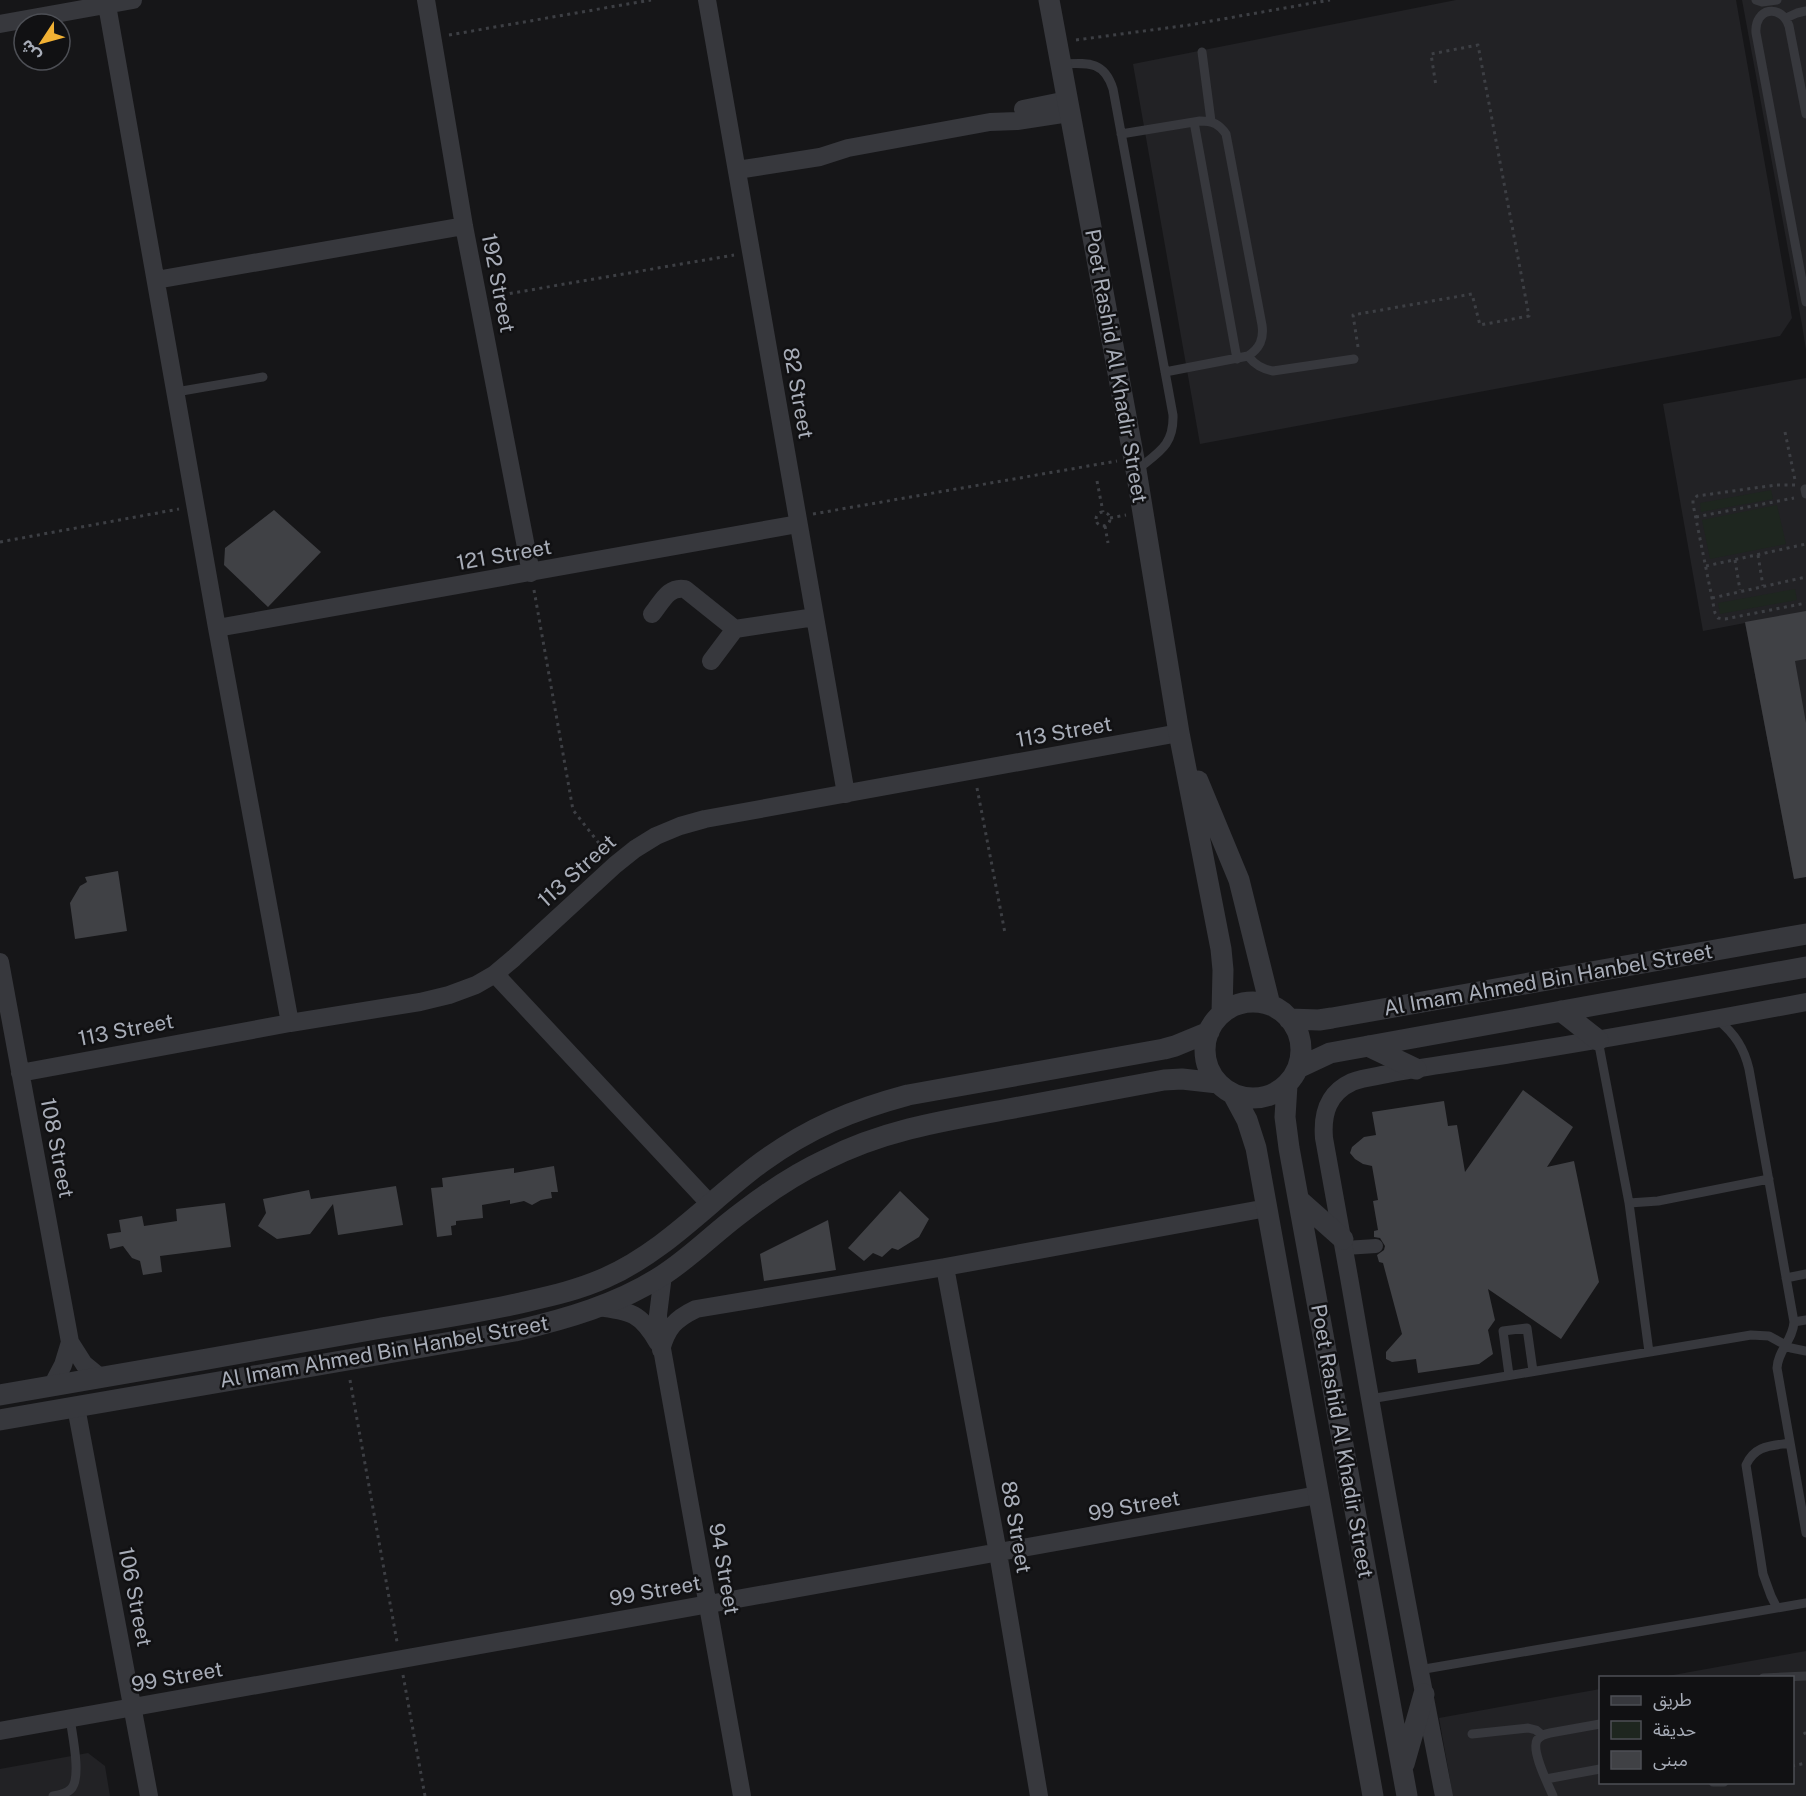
<svg xmlns="http://www.w3.org/2000/svg" width="1806" height="1796" font-family="'Public Sans','Noto Sans Arabic',sans-serif">
<rect width="100%" height="100%" fill="#161618"/>
<path fill="#222225" d="M1456,0H1736L1792,318L1780,336L1200,444L1133,64Z
M1742,0H1806V350L1802,325Z
M1806,378V877L1794,879L1745,623L1703,631L1663,404Z
M1806,1651V1796H1453L1439,1718L1600,1689V1782H1792V1678L1662,1677Z
M88,1753L105,1766L110,1796H0V1769Z"/>
<path fill="#1e261f" d="M1771,490L1773,499L1701,512L1700,503Z
M1777,505L1786,544L1710,559L1702,520Z
M1795,589L1797,600L1720,614L1718,603Z"/>
<path fill="#404145" d="M274,510L321,552L268,607L224,565L225,548Z
M1806,611V659L1795,661L1806,723V877L1794,879L1745,622Z
M118,871L127,931L75,939L70,903L80,886L87,882L85,877Z
M1523,1090L1573,1127L1547,1167L1574,1161L1599,1282L1561,1339L1488,1289L1495,1320L1488,1330L1493,1354L1479,1364L1418,1373L1416,1359L1392,1362L1386,1359V1352L1402,1334L1383,1263L1379,1262L1377,1255L1384,1250L1385,1246L1380,1238L1374,1237V1231L1378,1230L1373,1201L1378,1200L1372,1166L1363,1164L1355,1159L1350,1153L1352,1147L1364,1137L1376,1135L1372,1112L1444,1101L1448,1126L1457,1125L1465,1172Z
M554,1166L558,1192H551L552,1198L541,1200L532,1205L524,1201L510,1204V1200L482,1205L483,1218L456,1221V1225L451,1226L452,1235L437,1237L431,1188L443,1187L442,1178L514,1168V1173Z
M396,1186L403,1225L338,1235L333,1204L310,1234L277,1239L258,1226L266,1213L263,1199L309,1190L311,1199Z
M900,1191L929,1219L919,1237L898,1250L892,1248L882,1257L873,1253L864,1261L848,1248Z
M225,1203L231,1247L160,1256L162,1272L143,1275L140,1261L132,1258L123,1246L110,1249L107,1234L121,1232L119,1220L142,1216L144,1226L177,1221L176,1209Z
M828,1220L836,1270L764,1281L760,1254Z"/>
<g fill="none" stroke-linecap="round" stroke-linejoin="round">
<path stroke="#3d3f44" stroke-width="3" stroke-dasharray="3 4.5" stroke-linecap="butt" d="M449,35L651,0
M1076,40L1189,25L1330,0
M495,296L734,255
M1358,347L1353,315L1472,294L1480,325L1529,316L1478,45L1431,54L1436,86
M1785,432L1795,480
M1097,481L1103,512
M1795,485H1776L1697,496L1693,500V504L1715,613L1718,618L1725,619L1806,603
M1096 519a7 7 0 1 1 14 0a7 7 0 1 1-14 0Z
M813,514L1117,461
M1696,517L1794,498
M1110,518L1126,515
M1105,526L1108,543
M0,542L179,509
M1758,555L1763,586
M1735,560L1740,590
M1706,566L1806,544
M534,590L573,810L605,851
M1712,598L1806,577
M977,788L1005,933
M350,1380L397,1642
M403,1675L425,1796
M1804,1732L1806,1735
M1792,1766L1806,1763"/>
<path stroke="#37383d" stroke-width="9" d="M1756,0L1762,2L1777,0
M1786,18L1797,13L1806,11
M1202,52L1211,121
M1061,64C1087,63 1104,60 1113,89L1173,415C1174,445 1159,452 1138,469
M1806,114L1789,26C1781,3 1754,8 1756,33L1806,302
M1194,122L1237,359
M1121,134L1200,121C1213,121 1219,124 1226,134L1262,325C1264,339 1260,348 1248,356L1165,372
M1248,356C1255,365 1262,369 1273,371L1354,359
M176,392L263,377
M1805,489L1806,494
M1718,1020C1735,1034 1744,1048 1749,1069L1794,1322C1793,1340 1778,1350 1777,1368L1806,1533
M1598,1040L1629,1203L1649,1352
M1629,1203L1658,1201L1769,1179
M1786,1278L1806,1274
M1794,1322L1806,1320
M1509,1375L1503,1331L1527,1328L1533,1371
M1370,1399L1751,1335L1769,1336L1791,1348L1806,1351
M1777,1608L1771,1596L1763,1574L1746,1465C1755,1445 1771,1446 1790,1443
M1419,1670L1806,1603
M1763,1678L1806,1676
M1472,1734L1528,1728L1536,1730L1542,1735
M1546,1779L1600,1769
M1713,1782H1724
M53,1796C60,1795 66,1794 71,1789C82,1778 72,1734 70,1718
M1553,1796C1548,1784 1531,1751 1537,1740C1540,1736 1545,1734 1550,1733L1600,1724"/>
<path stroke="#37383d" stroke-width="14" d="M1345,1248L1376,1246"/>
<path stroke="#37383d" stroke-width="18" d="M426,0L464,226L531,573
M707,0L846,794
M107,5L217,628L290,1023
M0,24L133,0
M1023,109L1067,100
M737,170L820,157L848,148L990,122L1017,121L1069,113
M156,280L464,226
M652,614C662,602 668,586 685,589L735,629
M217,628L798,524
M711,661L735,629L815,617
M0,962L70,1342L84,1364L101,1378
M495,974L711,1205
M20,1073L290,1023L420,1002L449,995L476,985L495,974L514,958L615,865L635,849L656,836L680,826L705,819L1179,733
M945,1267L998,1553L1039,1796
M663,1275L658,1315L659,1332L742,1796
M597,1307C631,1311 641,1313 658,1343
M661,1350C667,1328 675,1319 696,1309L945,1267L1267,1208
M52,1386L63,1365L70,1342
M76,1407L149,1796
M0,1731L1318,1495
M1444,1796C1418,1664 1393,1531 1370,1398C1355,1311 1340,1225 1324,1138C1322,1114 1328,1093 1352,1082C1364,1077 1380,1076 1392,1073C1430,1066 1467,1061 1505,1055C1606,1039 1706,1021 1806,1002"/>
<path stroke="#37383d" stroke-width="21" d="M1049,0L1136,470L1179,733L1221,949L1223,970L1222,1013
M1198,781L1239,880L1270,1005
M1205 1050a48 48 0 1 1 96 0a48 48 0 1 1-96 0Z
M1561,1011L1598,1040
M1289,1019L1319,1020L1332,1018L1806,934
M1368,1046L1416,1069
M1298,1068L1330,1053L1341,1051L1806,967
M1287,1085L1285,1117L1289,1148L1407,1796
M1233,1094L1247,1120L1256,1148L1373,1796
M1299,1200L1343,1239
M0,1395C125,1374 251,1351 376,1329C423,1321 470,1314 516,1304C546,1297 576,1291 605,1278C666,1251 709,1201 762,1162C809,1128 852,1110 908,1095L1164,1049L1175,1046L1209,1032
M0,1420L515,1331C566,1319 619,1304 663,1275C691,1257 714,1233 741,1213C767,1193 795,1174 825,1160C881,1131 941,1121 1003,1110C1057,1100 1110,1090 1164,1080L1182,1079L1218,1083
M1404,1764L1424,1694"/>
</g>
<g text-anchor="middle" stroke-width="5" stroke-linejoin="round" paint-order="stroke">
<g font-size="21" fill="#a8adb8" stroke="#111113">
<text transform="translate(498 283) rotate(79)" y="7">192 Street</text>
<text transform="translate(1116 366) rotate(80)" y="7">Poet Rashid Al Khadir Street</text>
<text transform="translate(798 393) rotate(80)" y="7">82 Street</text>
<text transform="translate(504 555) rotate(-10)" y="7">121 Street</text>
<text transform="translate(1064 732) rotate(-10)" y="7">113 Street</text>
<text transform="translate(577 871) rotate(-42)" y="7">113 Street</text>
<text transform="translate(1548 980) rotate(-10)" y="7">Al Imam Ahmed Bin Hanbel Street</text>
<text transform="translate(126 1030) rotate(-11)" y="7">113 Street</text>
<text transform="translate(57 1148) rotate(79)" y="7">108 Street</text>
<text transform="translate(384 1352) rotate(-10)" y="7">Al Imam Ahmed Bin Hanbel Street</text>
<text transform="translate(1342 1441) rotate(80)" y="7">Poet Rashid Al Khadir Street</text>
<text transform="translate(1134 1506) rotate(-10)" y="7">99 Street</text>
<text transform="translate(1016 1527) rotate(80)" y="7">88 Street</text>
<text transform="translate(724 1569) rotate(80)" y="7">94 Street</text>
<text transform="translate(655 1591) rotate(-10)" y="7">99 Street</text>
<text transform="translate(135 1597) rotate(79)" y="7">106 Street</text>
<text transform="translate(177 1677) rotate(-10)" y="7">99 Street</text>
</g>
</g>
<rect x="1599" y="1676" width="195" height="108" fill="#111113" stroke="#4d4f55" stroke-width="1.5"/>
<rect x="1611" y="1696" width="30" height="9" fill="#37383d" stroke="#4d4f55" stroke-width="1.5"/>
<text x="1653" y="1706" font-size="18" fill="#a8adb8">طريق</text>
<rect x="1611" y="1721" width="30" height="18" fill="#1e261f" stroke="#4d4f55" stroke-width="1.5"/>
<text x="1653" y="1736" font-size="18" fill="#a8adb8">حديقة</text>
<rect x="1611" y="1751" width="30" height="18" fill="#404145" stroke="#4d4f55" stroke-width="1.5"/>
<text x="1653" y="1766" font-size="18" fill="#a8adb8">مبنى</text>
<g transform="translate(42 42) rotate(234)"><circle r="28" fill="#111113" stroke="#4d4f55" stroke-width="1.5"/>
<path d="M0-4.5L10 22L0 15L-10 22Z" fill="#f2b134"/>
<text y="-9" font-size="16" font-weight="bold" text-anchor="middle" fill="#a8adb8">ش</text>
</g>
</svg>
